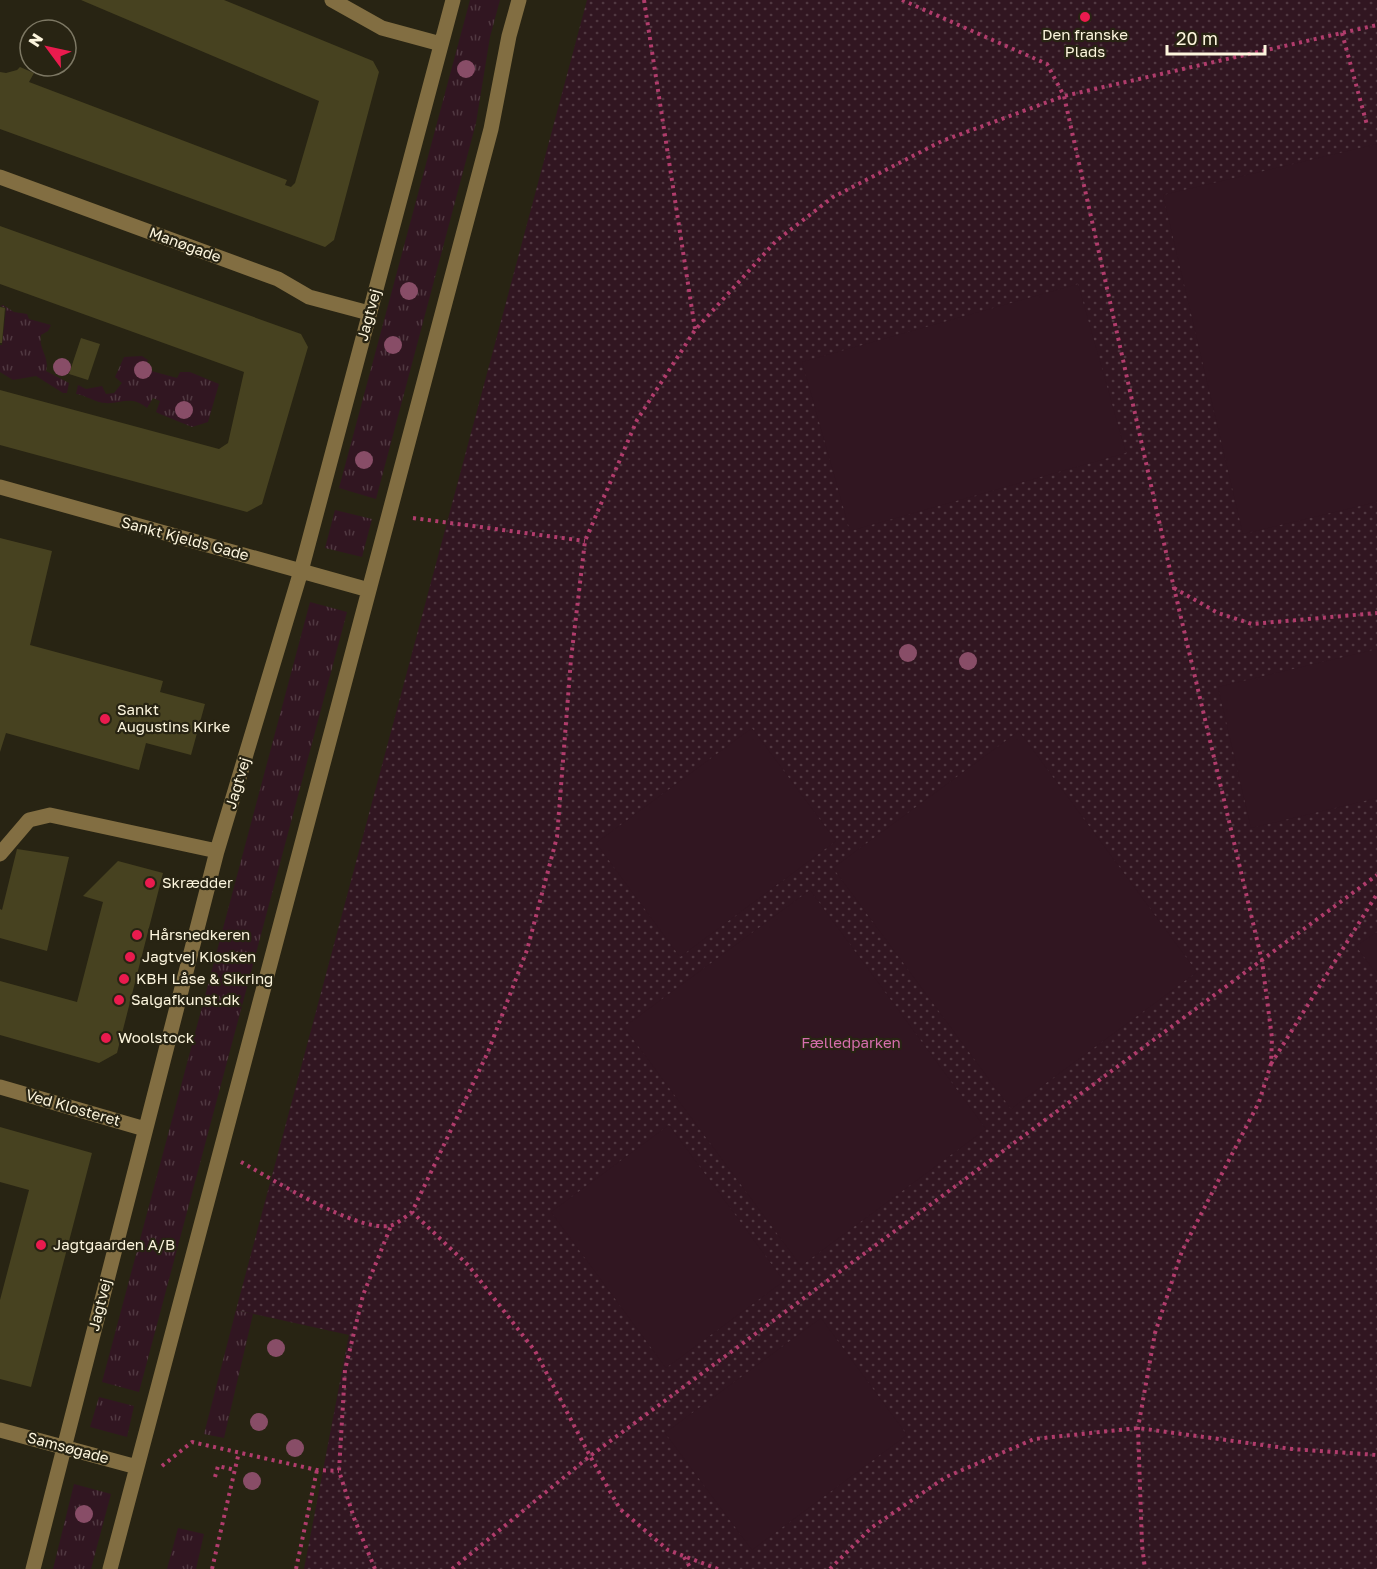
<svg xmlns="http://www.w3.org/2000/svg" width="1377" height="1569" font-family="'Golos Text',sans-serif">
<defs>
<pattern id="grass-tufts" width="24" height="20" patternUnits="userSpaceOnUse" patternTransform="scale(1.5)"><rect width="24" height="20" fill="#311621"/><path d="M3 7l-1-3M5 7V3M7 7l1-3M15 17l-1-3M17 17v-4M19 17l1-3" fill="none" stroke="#503841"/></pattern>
<pattern id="park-dots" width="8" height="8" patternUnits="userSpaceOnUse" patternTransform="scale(1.5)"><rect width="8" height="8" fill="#311621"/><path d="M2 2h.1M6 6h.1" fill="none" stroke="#503841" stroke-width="1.8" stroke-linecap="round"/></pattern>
</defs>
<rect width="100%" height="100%" fill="#282413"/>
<path fill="url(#grass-tufts)" d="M470,0H500L490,37L476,123L376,499L339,488Z
M3,305L14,312L27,314L29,319L51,325L48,331L41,335C38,349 50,357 46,371L69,383L67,393H63L36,376L13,380L0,372V345H2L6,308L0,306Z
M142,356L148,360L144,369L177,378L180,372H190L219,384L208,422L192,427L160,414L156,412L160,401L153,398L147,408C129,393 118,407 99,402C91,400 85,395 76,394L78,385L86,389L102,386L106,394L114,393L122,383L115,377L124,357Z
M335,510L372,519L362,557L325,548Z
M310,602L347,612L139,1392L102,1382Z
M236,1310L253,1314L224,1438L204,1434Z
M99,1397L134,1406L127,1437L90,1427Z
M74,1484L111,1494L91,1569H53Z
M178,1528L204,1534L196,1569H167Z"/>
<path fill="url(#park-dots)" d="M587,0H1377V1569H304L349,1335L236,1310Z"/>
<path fill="#311621" d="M1377,144V502L1243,534L1163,195Z
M1078,284L1126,453L850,531L802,362Z
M1377,649V798L1251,828L1218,687Z
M752,728L836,841L680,957L596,843Z
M1019,731L1197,972L1011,1109L833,868Z
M810,890L986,1129L801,1266L624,1027Z
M1377,932V975L1356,946Z
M669,1125L784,1281L666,1368L551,1212Z
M821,1318L907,1435L752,1550L665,1433Z"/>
<path fill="#474220" d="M81,0H224L373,61L379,72L334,240L325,247L0,129V72L6,73L17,70L20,67L34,73L29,82L287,180L285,185L291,187L295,183L319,101Z
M0,226L301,334L308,347L262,504L247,512L0,445V390L219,449L228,443L244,372L0,284Z
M0,307L5,308L2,343H0Z
M81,338L100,344L88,380L69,374Z
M0,538L52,551L30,645L163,681L160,692L205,704L191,755L146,743L139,770L6,733L0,752Z
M17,849L69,857L47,951L0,938V909L2,910Z
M118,861L163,873L117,1053L99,1063L0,1035V981L77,1002L103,902L83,896Z
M0,1127L92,1153L31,1387L0,1379V1300L29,1190L0,1182Z"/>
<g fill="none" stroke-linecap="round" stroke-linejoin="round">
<path stroke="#b13c6c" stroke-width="4" stroke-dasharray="3 4.5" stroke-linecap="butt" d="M644,0L695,329
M902,0L1047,64L1064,96L1174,588L1262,961L1272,1038L1271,1064L1259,1102L1182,1251L1155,1333L1138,1428L1142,1545L1145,1569
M1342,33L1367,125
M413,518L585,541
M1174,588L1218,613L1252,624L1377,613
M1271,1064L1377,894
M241,1162C272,1179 355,1231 389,1226C396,1225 405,1217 412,1212
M162,1466L192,1442L317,1470L339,1471
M215,1477L218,1466L235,1470
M684,1557L691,1569
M212,1569L239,1452
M296,1569L317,1470
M375,1569L354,1518L339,1471L345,1370L363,1295L391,1226
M452,1569L590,1456L1377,875
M718,1569L668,1550L620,1509L590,1456L535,1351L468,1265L412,1212L488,1052L527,950L557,837L571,659L585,541L637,420L695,330L776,241L833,197L942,141L1064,96L1377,25
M830,1569L871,1528L946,1477L1034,1439L1138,1428L1292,1449L1377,1455"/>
<path stroke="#826e42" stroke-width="15" d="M332,0L382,28L441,44
M0,177L278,279L309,297L369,313
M0,487L369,590
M0,854L29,820L50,815L217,851
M0,1087L145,1129
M0,1430L137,1467
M33,1569L217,851L301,571L453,0
M110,1569L491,129L509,36L519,0"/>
</g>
<g fill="#884d67">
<circle cx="466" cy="69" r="9"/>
<circle cx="409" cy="291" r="9"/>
<circle cx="393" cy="345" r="9"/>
<circle cx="62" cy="367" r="9"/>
<circle cx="143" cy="370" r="9"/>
<circle cx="184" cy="410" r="9"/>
<circle cx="364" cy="460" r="9"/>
<circle cx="908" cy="653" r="9"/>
<circle cx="968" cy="661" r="9"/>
<circle cx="276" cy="1348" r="9"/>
<circle cx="259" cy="1422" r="9"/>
<circle cx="295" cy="1448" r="9"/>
<circle cx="252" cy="1481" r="9"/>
<circle cx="84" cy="1514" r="9"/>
</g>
<g fill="#ea1b4e" stroke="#282413" stroke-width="2">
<circle cx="1085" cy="17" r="6"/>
<circle cx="105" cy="719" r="6"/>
<circle cx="150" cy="883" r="6"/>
<circle cx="137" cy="935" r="6"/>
<circle cx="130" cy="957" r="6"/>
<circle cx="124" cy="979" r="6"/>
<circle cx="119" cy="1000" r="6"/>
<circle cx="106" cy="1038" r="6"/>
<circle cx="41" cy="1245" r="6"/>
</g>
<g text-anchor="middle" stroke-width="4.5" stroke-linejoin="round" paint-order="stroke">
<g font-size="15" fill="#fcf5dd" stroke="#282413" text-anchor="start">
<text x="1085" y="40" text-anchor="middle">Den franske<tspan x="1085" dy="17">Plads</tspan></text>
<text x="117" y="715">Sankt<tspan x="117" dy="17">Augustins Kirke</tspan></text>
<text x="162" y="888">Skrædder</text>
<text x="149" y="940">Hårsnedkeren</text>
<text x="142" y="962">Jagtvej Kiosken</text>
<text x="136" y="984">KBH Låse &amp; Sikring</text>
<text x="131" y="1005">Salgafkunst.dk</text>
<text x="118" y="1043">Woolstock</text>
<text x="53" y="1250">Jagtgaarden A/B</text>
</g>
<g font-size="15" fill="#fcf5dd" stroke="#282413">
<text transform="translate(185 245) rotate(20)" y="5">Manøgade</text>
<text transform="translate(369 315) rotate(-75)" y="5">Jagtvej</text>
<text transform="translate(185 539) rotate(15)" y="5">Sankt Kjelds Gade</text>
<text transform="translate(238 783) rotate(-73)" y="5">Jagtvej</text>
<text transform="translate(73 1108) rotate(16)" y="5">Ved Klosteret</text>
<text transform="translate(100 1305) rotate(-76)" y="5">Jagtvej</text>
<text transform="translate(68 1448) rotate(15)" y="5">Samsøgade</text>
</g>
<g font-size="15" fill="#d66eac" stroke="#282413">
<text x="851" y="1048">Fælledparken</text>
</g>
</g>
<g transform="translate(48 48) rotate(303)"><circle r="28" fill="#282413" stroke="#7d7864" stroke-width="1.5"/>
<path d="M0-4.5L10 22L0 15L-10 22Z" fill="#ea1b4e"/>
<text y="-9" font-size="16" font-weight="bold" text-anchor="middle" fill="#fcf5dd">N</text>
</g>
<path d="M1167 45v9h98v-9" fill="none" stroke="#fcf5dd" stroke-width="3"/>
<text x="1176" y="45" font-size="18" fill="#fcf5dd" stroke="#282413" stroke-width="4.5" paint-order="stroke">20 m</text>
</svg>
